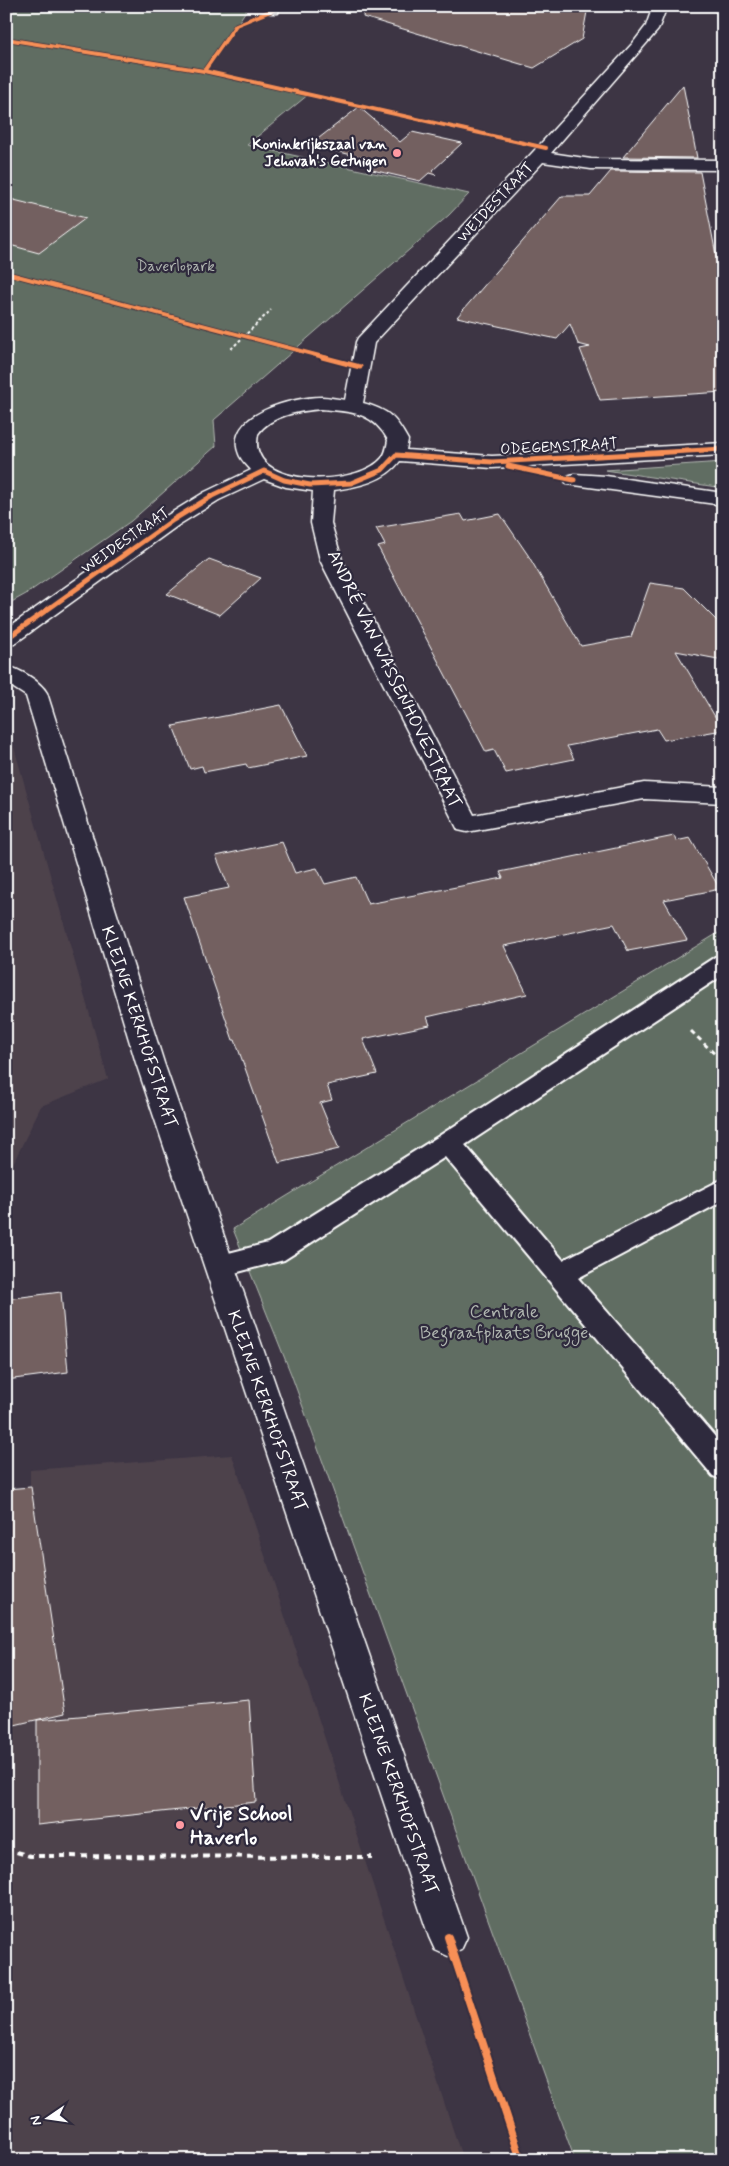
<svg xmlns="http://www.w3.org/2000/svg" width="729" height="2166" font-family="Mynerve,sans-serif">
<rect width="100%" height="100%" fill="#3d3544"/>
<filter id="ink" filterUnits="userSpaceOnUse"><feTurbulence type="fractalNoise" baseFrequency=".02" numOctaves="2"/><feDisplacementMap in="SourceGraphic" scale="10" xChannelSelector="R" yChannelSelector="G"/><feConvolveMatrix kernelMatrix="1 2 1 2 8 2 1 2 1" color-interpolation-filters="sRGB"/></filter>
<g filter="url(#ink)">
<path fill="#4d424c" d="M6,719L108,1079L41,1106L6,1178Z
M232,1455L463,2160H6V1491L30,1487V1470Z"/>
<path fill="#616d62" stroke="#b0b6b0" d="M6,6H249L207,70L309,94L247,145L469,194L449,215L214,420L216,446L131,521L26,594L6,605Z
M723,462V488L605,470Z
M723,930V2160H575L291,1374L233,1229Z"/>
<path fill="#736060" stroke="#fff" d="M365,6H588L582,39L534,68L363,17Z
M683,85L697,158L623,157Z
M359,107L400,142L412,132L462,143L432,171L436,175L429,173L420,181L368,169L377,161L310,145Z
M611,171L700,172L723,291V392L600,400L580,349L590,347L578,344L570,324L557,339L457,317L562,196H590Z
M6,198L86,218L39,253L6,244Z
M461,514L465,521L500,514L528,555L581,646L631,637L650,583L684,588L723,627V660L676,651L723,730L664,740L657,729L567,746L574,759L506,773L494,750L486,752L378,547L385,545L376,528Z
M209,559L261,578L220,615L167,594Z
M281,705L307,756L248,768L246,764L204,772L202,766L190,769L173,726Z
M674,836L676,841L690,838L720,889L664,900L687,940L628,951L614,924L504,946L527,994L427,1017L430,1025L363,1039L377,1074L327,1085L332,1100L320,1103L339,1149L279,1163L235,1040H233L184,897L229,888L216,856L282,842L295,873L317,868L325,884L356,877L368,904L503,878L500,872Z
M61,1292L68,1372L6,1380V1299Z
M31,1487L65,1713L6,1727V1489Z
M249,1700L256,1802L37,1825V1720Z"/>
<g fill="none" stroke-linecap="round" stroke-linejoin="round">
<g stroke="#fff" stroke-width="4">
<path id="lane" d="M723,955V975L465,1145L563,1260L723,1179V1201L578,1278L723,1446V1480L713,1476L445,1157L284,1260L219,1277L209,1274L206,1266L209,1258L268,1243L439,1136L715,957Z"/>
</g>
<g stroke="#fff" stroke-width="3">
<path id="street" d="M266,6H280L278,13H268Z
M653,6H667L658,30L551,153L591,159L723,160V170L591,169L543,162L374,343L363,403C389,410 396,418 408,440L406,450L492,456L723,443V455L492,468L400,461C386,481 357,487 334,490L331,523L342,560L474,815L644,783L723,787V803L644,799L467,832L458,830L320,560L311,523L313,491L286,487L264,479L219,500L180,524L14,644L6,646V629L166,516L205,492L251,470C247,465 241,460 239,454C223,414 294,397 322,397C329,397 337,399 345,400L356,342L358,338L533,152L633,43L646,26ZM321,409C351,412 372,411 388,440C387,446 386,453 382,458C361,484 272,488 259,453C256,447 257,440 258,434C271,415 300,411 321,409Z
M574,474L606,476L723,493V505L567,484L564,480L567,476Z
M6,666C20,669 40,681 47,693L164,1063L467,1937L461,1950L448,1956L435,1950L429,1937L136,1063L26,696L6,683Z"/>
</g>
<path stroke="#fff" stroke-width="2" stroke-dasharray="3 2.5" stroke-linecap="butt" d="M231,349L271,310"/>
<path stroke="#fff" stroke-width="3" stroke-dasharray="5 4" stroke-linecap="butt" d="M691,1031L723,1062"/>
<path stroke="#fff" stroke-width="4" stroke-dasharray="6 5" stroke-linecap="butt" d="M6,1849L30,1856L372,1857"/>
<use href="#lane" fill="#2f2a3d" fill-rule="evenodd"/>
<use href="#street" fill="#2f2a3d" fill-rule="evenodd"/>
<g stroke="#2f2a3d" stroke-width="5.5">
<path id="cycleway-far2" d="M6,39L204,71L546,148
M204,71L236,25L273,10
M6,273L327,358"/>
</g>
<g stroke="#2f2a3d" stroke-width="8">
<path id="cycleway-far1" d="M322,357L360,367
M508,466L574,480
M6,639L173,520L212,496L264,471L284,480L310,485L351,483L382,470L396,455L492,462L723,449"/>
</g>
<g stroke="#2f2a3d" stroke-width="11">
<path id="cycleway" d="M448,1937L521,2160"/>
</g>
<use href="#cycleway-far2" stroke="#f78f57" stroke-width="4"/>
<use href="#cycleway-far1" stroke="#f78f57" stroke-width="5"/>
<use href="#cycleway" stroke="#f78f57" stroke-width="8"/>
</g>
</g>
<g fill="#ff9aa2" stroke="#2f2a3d" stroke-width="2">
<circle cx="397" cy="153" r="5"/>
<circle cx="180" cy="1825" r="5"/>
</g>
<g text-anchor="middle" stroke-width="4.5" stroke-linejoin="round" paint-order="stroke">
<g font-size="15" font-weight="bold" fill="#fff" stroke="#2f2a3d" text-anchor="end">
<text x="387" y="149">Koninkrijkszaal van<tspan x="387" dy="17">Jehovah's Getuigen</tspan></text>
</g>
<g font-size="15" fill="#fff" stroke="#2f2a3d">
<text transform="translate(495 202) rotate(-47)" y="5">WEIDESTRAAT</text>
<text transform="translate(559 446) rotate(-3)" y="5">ODEGEMSTRAAT</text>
<text transform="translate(125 540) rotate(-35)" y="5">WEIDESTRAAT</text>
</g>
<g font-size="15" fill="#b0b6b0" stroke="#2f2a3d">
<text x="176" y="271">Daverlopark</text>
</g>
<g font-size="18" fill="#fff" stroke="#2f2a3d">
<text transform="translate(395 679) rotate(64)" y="6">ANDRÉ VAN WASSENHOVESTRAAT</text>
<text transform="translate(140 1027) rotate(72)" y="6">KLEINE KERKHOFSTRAAT</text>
<text transform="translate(268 1411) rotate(71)" y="6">KLEINE KERKHOFSTRAAT</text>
<text transform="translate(399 1794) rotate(71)" y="6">KLEINE KERKHOFSTRAAT</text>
</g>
<g font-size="18" fill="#b0b6b0" stroke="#2f2a3d">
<text x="504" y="1317">Centrale<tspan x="504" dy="21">Begraafplaats Brugge</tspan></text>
</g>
<g font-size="21" font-weight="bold" fill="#fff" stroke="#2f2a3d" text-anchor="start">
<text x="190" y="1820">Vrije School<tspan x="190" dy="24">Haverlo</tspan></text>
</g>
</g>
<rect width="729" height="2166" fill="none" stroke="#2f2a3d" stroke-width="25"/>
<rect x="12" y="12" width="704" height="2141" fill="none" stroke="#fff" stroke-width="2" filter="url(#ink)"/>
<g transform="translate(48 2118) rotate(257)" stroke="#2f2a3d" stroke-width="4" paint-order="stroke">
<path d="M0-4L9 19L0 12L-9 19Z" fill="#ffffff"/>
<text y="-8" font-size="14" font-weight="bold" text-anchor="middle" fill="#ffffff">N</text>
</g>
</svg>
